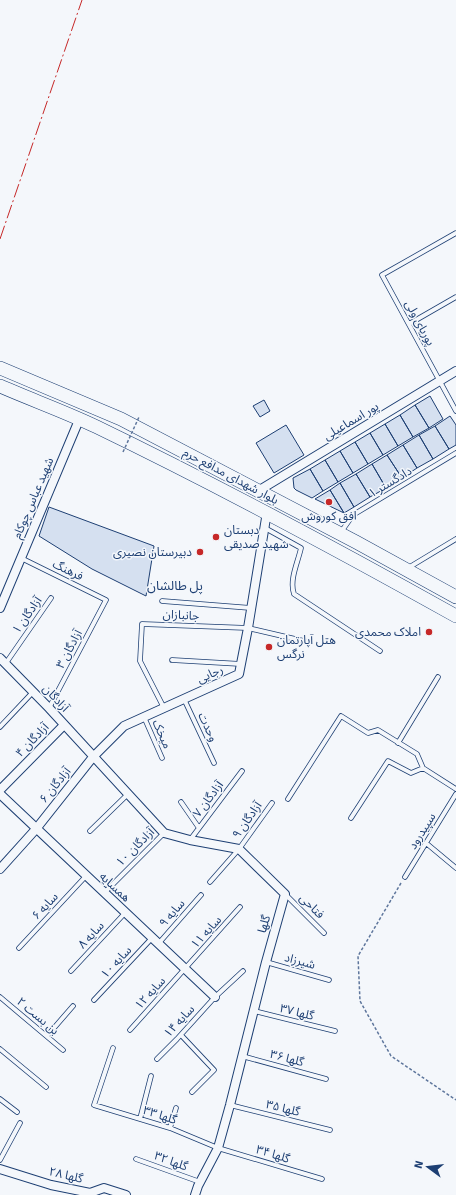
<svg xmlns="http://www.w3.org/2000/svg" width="456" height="1195" font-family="Signika,'Noto Sans Arabic',sans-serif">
<rect width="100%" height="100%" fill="#f4f7fb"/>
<path fill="#d5e0f0" stroke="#1d3f73" d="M430,396L443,419L429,428L415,405Z
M264,400L270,411L260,417L253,406Z
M415,405L429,428L413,437L400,415Z
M400,415L413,437L398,446L385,424Z
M450,416L456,425V445L449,449L435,426Z
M385,424L398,446L383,455L370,433Z
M286,425L304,455L274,473L256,443Z
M435,426L449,449L433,459L419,435Z
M370,433L383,455L368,464L355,442Z
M419,435L433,459L417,468L403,445Z
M355,442L368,464L353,473L340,451Z
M403,445L417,468L402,478L387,455Z
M340,451L353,473L338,482L325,460Z
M387,455L402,478L386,488L372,464Z
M325,460L338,482L323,491L310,469Z
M372,464L386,488L370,497L356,474Z
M310,469L323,491L312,498L296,490L294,488L293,478Z
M356,474L370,497L354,507L340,483Z
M340,483L354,507L344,513L330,490Z
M330,490L344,513L315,499Z
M49,507L154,546L146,596L92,569L39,536Z"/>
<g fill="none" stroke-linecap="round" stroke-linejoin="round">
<g stroke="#1d3f73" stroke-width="5.5">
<path id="lane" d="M456,233L382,275L456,411
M409,324L456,297
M265,528L301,548C298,562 289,580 294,594L380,651
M341,532L353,515L456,453
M21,558L106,600L49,708
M408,568L456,539
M162,601L251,608
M172,660L241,664
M6,663L51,598
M184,699L214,763
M164,708L140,661L142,624L248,628L308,642
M144,717L162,758
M0,727L33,692
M398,743L438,677
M423,768L456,789
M288,799L341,716L368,733L378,730L417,754L423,768
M181,802L199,828
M351,818L388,761L411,773L423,768
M90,831L128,794
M190,840L242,771
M426,843L456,868
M405,877L456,794
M210,882L239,849L272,803
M104,893L164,833
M285,894L324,933
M159,943L201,895
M19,948L86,876
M266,962L329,980
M71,971L125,913
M0,997L63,1050
M94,1000L152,938
M254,1011L335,1031
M130,1030L240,907
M181,1035L214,1070L192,1092
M47,1036L73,1006
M113,1048L94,1105L170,1128L218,1148L322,1179
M0,1049L46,1087
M242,1056L326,1079
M157,1059L177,1039L215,997L243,971
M0,1099L17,1112
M230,1105L330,1130
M140,1119L151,1076
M170,1128L176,1108
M136,1159L200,1182
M0,1160L20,1123"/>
</g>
<g stroke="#1d3f73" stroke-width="10">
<path id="street" d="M258,491L456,371
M0,608L79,420
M0,658L49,708L164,833L190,840L239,849L285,894L266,962L230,1105L218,1148L198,1186L195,1195
M0,790L64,725
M0,794L215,997
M0,869L36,829L93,757L124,726L239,674L248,628L267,512
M0,1169L51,1185L90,1193L104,1188L126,1195"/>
</g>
<g stroke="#1d3f73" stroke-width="14">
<path id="primary" d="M0,368L121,419L356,542L456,597
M0,386C32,400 66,412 97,427C219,486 338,550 456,616"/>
</g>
<path stroke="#5e769c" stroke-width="1.5" stroke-dasharray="3 2" stroke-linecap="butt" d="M401,883L358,956L360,1001L391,1056L456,1100"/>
<use href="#lane" stroke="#f4f7fb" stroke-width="4"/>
<use href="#street" stroke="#f4f7fb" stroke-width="8"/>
<use href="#primary" stroke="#f4f7fb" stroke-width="13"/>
<path stroke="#5e769c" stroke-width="1.5" stroke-dasharray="3 2" stroke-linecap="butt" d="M123,452L139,417"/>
<path stroke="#c62828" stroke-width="1" stroke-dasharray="14 3 2 3" stroke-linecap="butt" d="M0,239L82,0"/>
</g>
<g fill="#c62828" stroke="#f4f7fb" stroke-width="1.5">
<circle cx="329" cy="502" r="4"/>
<circle cx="216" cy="537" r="4"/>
<circle cx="200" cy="552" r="4"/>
<circle cx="429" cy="632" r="4"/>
<circle cx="269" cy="647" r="4"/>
</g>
<g text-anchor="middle" stroke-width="3" stroke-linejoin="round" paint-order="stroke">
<g font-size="12" fill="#1d3f73" stroke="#f4f7fb">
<text transform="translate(420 323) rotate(62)" y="4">پوریای ولی</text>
<text transform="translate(351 421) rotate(-31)" y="4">پور اسماعیلی</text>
<text transform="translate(231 476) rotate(28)" y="4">بلوار شهدای مدافع حرم</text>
<text transform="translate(390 482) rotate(-31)" y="4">دادگستر ۱</text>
<text transform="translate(33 498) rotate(-67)" y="4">شهید عباس چوکام</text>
<text transform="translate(68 570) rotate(26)" y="4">فرهنگ</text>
<text transform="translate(27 615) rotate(-55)" y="4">آزادگان ۱</text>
<text transform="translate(181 615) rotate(3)" y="4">جانبازان</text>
<text transform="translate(69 649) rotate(-62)" y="4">آزادگان ۳</text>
<text transform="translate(210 674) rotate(-24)" y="4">رجایی</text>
<text transform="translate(56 698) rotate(47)" y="4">آزادگان</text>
<text transform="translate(208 727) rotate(65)" y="4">وحدت</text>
<text transform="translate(162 734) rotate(66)" y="4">میخک</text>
<text transform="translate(32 740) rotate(-46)" y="4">آزادگان ۴</text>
<text transform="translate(55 785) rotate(-51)" y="4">آزادگان ۶</text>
<text transform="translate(208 799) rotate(-53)" y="4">آزادگان ۷</text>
<text transform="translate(247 820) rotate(-55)" y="4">آزادگان ۹</text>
<text transform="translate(422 831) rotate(-58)" y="4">سپیدرود</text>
<text transform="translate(135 847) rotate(-45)" y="4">آزادگان ۱۰</text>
<text transform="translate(115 887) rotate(43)" y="4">همسایه</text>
<text transform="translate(45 906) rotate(-47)" y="4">سایه ۶</text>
<text transform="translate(312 906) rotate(45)" y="4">فتاحی</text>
<text transform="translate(172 913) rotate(-49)" y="4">سایه ۹</text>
<text transform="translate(264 924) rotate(-74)" y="4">گلها</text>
<text transform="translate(206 932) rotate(-48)" y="4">سایه ۱۱</text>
<text transform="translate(91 935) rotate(-47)" y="4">سایه ۸</text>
<text transform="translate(300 961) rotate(15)" y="4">شیرزاد</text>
<text transform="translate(116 962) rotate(-47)" y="4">سایه ۱۰</text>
<text transform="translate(150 993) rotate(-48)" y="4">سایه ۱۲</text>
<text transform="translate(297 1012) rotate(14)" y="4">گلها ۳۷</text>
<text transform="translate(38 1016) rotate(40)" y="4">بن بست ۲</text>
<text transform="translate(179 1021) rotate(-47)" y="4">سایه ۱۴</text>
<text transform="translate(287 1058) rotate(15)" y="4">گلها ۳۶</text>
<text transform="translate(283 1108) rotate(14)" y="4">گلها ۳۵</text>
<text transform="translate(160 1115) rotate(18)" y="4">گلها ۳۳</text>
<text transform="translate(273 1154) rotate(17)" y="4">گلها ۳۴</text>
<text transform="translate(171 1161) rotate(20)" y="4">گلها ۳۲</text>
<text transform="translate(66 1175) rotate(13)" y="4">گلها ۲۸</text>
</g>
<g font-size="12" fill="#1d3f73" stroke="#f4f7fb" text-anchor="start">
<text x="329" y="520" text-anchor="middle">افق کوروش</text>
<text x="224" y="534">دبستان<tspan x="224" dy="14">شهید صدیقی</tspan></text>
<text x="192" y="556" text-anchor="end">دبیرستان نصیری</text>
<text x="421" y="636" text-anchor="end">املاک محمدی</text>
<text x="277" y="644">هتل آپارتمان<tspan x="277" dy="14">نرگس</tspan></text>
</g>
<g font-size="13" fill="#1d3f73" stroke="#f4f7fb">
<text x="175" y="590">پل طالشان</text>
</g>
</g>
<g transform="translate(428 1167) rotate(285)" stroke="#f4f7fb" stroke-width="3" paint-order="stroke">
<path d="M0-3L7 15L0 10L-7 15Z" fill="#1d3f73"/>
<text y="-6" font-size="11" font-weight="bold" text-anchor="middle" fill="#1d3f73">N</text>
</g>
</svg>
